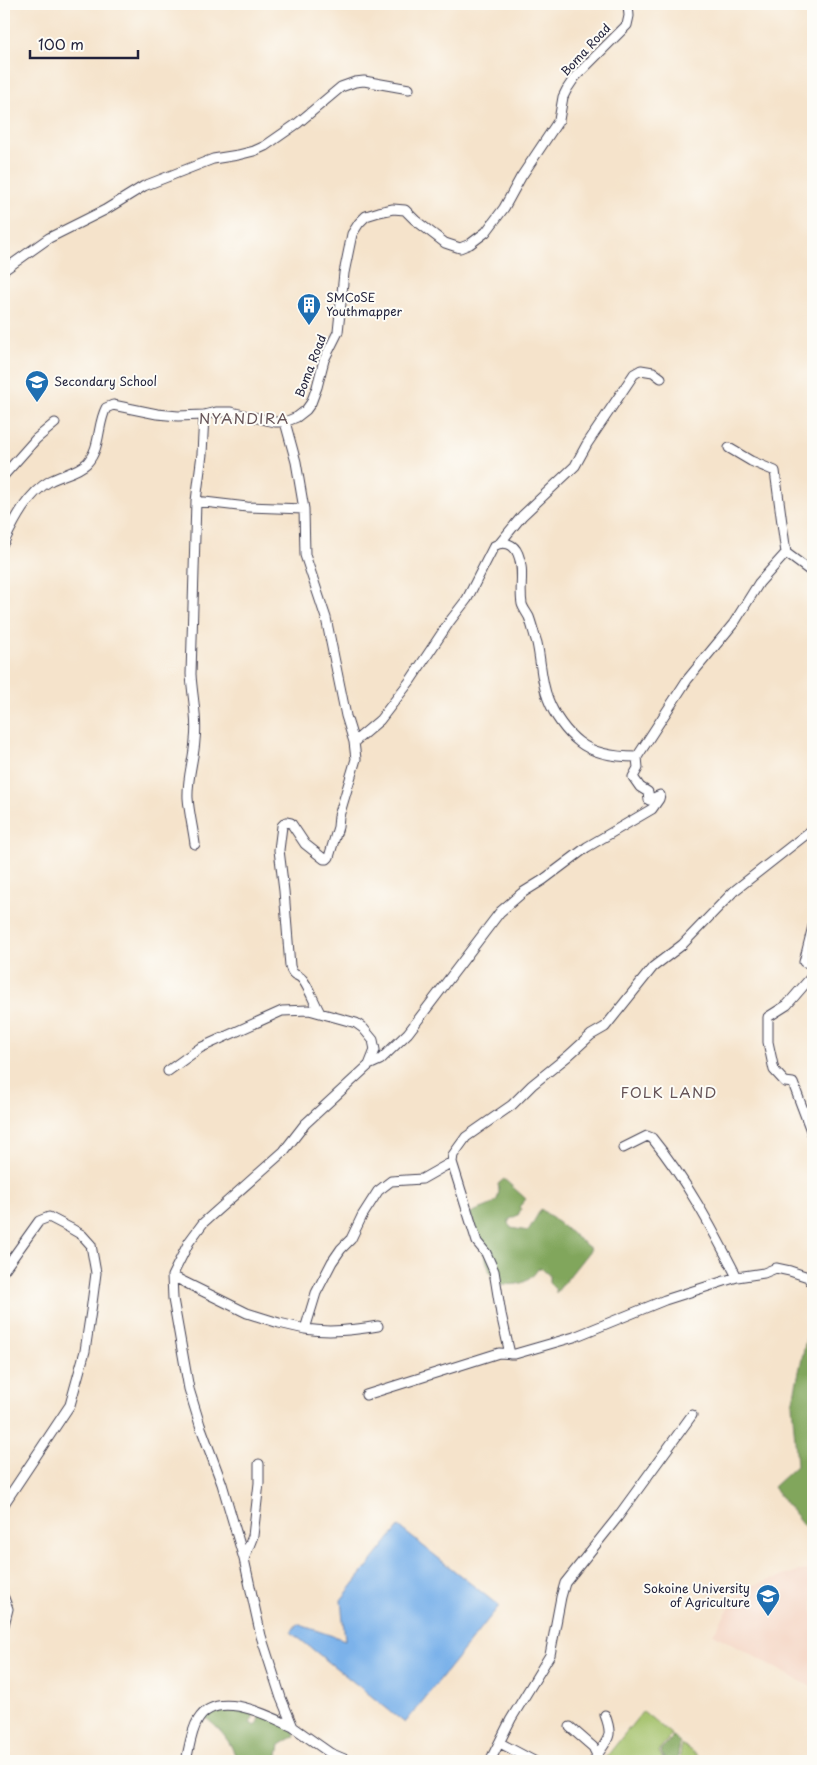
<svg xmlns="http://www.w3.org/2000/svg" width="817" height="1765" font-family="'Playpen Sans',sans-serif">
<rect width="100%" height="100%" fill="#fdfcf7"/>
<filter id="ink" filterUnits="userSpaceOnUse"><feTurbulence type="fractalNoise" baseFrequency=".02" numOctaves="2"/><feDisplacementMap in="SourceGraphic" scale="10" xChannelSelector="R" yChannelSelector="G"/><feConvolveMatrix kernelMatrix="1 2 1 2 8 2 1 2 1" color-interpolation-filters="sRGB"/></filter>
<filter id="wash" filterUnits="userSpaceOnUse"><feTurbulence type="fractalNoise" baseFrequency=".0096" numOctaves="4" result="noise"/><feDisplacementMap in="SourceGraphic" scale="20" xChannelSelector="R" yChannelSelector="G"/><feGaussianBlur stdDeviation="1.12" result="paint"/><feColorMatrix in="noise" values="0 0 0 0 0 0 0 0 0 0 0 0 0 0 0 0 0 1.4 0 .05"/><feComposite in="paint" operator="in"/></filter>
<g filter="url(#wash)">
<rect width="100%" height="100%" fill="#f5e3cb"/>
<path fill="#f4d3c1" d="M813,1570V1688L713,1634L734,1600L748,1587L798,1571Z"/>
<path fill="#a2c067" stroke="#627151" d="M643,1711L672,1735L662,1746L659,1752L664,1761H603Z
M682,1744L704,1761H679Z"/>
<path fill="#81a65c" stroke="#52644c" d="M504,1179L526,1199L519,1207L521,1209L518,1215L510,1219L508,1223L511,1228L528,1231L541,1209L591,1249L556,1293V1290L549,1283V1275L541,1268L538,1269C529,1283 518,1286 502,1284L496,1290L470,1213C486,1206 503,1206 498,1184Z
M813,1320V1537L773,1487L797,1465L792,1404L808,1330Z
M207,1709H253V1718L250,1723L256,1726L259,1721L260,1712L293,1727L295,1736L280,1745L277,1761H237C231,1740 219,1728 202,1715Z
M674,1736L680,1743L677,1761H665L661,1752L663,1747Z"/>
<path fill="#7bb2ea" stroke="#4e6a92" d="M399,1527L499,1606L405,1723L291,1632L297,1624L345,1640L341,1600Z"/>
</g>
<g filter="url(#ink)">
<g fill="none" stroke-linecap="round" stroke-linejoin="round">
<g stroke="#423f51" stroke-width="11">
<path id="minor" d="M4,270L49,238L105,210L144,186L213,159L238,155L254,151L265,146L298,123L341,87L355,82L364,81L409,89
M285,422L296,462L304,509L305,555L326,618L346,716L354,742L356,759L339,816L338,827L329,857L327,859H324L305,844L291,823L286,822L282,826L279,850L284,891L290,966C293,978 298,973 303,980C310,990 314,1002 320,1013
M4,475L36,439L55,423
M196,501L247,507L304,509
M4,542C14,521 28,493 50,481C61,475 78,472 87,463C101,448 97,425 106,408L113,405L157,414L178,416L204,415L216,412H231L275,422H285L297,417L306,410L311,403L317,387L324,360L338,332L344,273L352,234L359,223L366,216L379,212L393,209L405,210L415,220L445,243L460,248L470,244L486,232L504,208L521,177L559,120L563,97L567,89L575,77L627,25L629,16L628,4
M500,543L522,516L575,466L587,444L634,374L641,370L653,372L661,378
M786,553L813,573
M354,742L380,720L410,681L450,621L467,599L494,546C504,540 514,544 518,554C525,570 519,588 522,604C523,608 527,613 529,617C532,625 534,634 537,643C541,661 541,682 548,699C554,715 566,732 579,742C595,755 618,757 637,757
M195,844C193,828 189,813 188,798C187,778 194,759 195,740C198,718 192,696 191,674L196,501L202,454L204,415
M813,926L804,962L813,963
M813,975L787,1005L768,1017V1042L774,1070L785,1082L793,1083L813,1136
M369,1065L380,1060L408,1033L500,912L522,893L543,880L587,847L652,809L659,799L660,795L649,800L648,792L640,787L633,777L638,768L637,757L687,680L734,623L759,583L786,553L775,471L751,461L729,448
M168,1071L200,1048L282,1011L309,1010L356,1023L363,1028L373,1040L375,1050L369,1065L305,1124L284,1151L203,1223L189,1242L172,1276
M623,1148L647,1136L652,1138C687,1181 712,1228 737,1277
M452,1162L477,1242L486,1253L494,1271L501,1314L510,1354
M4,1270L39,1221L49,1217L70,1228L82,1235L91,1245L96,1273L91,1311L85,1351L70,1405L4,1504
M305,1329C330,1333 353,1330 378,1326
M366,1395L499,1353L515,1354L574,1337L665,1300L737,1277L764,1273L776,1268L790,1271L808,1277L813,1285
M244,1559L253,1536L259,1483V1464
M4,1598L8,1609L4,1625
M570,1727L593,1747L597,1755L594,1761
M500,1743L534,1761
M597,1755C609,1738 613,1736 605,1715
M186,1761C189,1749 191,1731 198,1720C217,1688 269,1716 293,1727
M349,1761L330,1753L293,1727L281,1698L261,1636L244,1559L222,1484L200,1425L189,1389L173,1299L172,1276L247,1313L279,1323L305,1329L316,1293L332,1262L341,1249L351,1239L362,1216L378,1191L391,1181L422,1179L452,1162L453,1155L466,1137L512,1105L532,1085L568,1056L591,1035L605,1027L653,967L682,945L734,891L813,829
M490,1761L511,1719L550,1655L561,1597L565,1583L617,1518L692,1415"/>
</g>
<use href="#minor" stroke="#fff" stroke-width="9"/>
</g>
</g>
<defs>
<g id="building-pin" transform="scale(1.25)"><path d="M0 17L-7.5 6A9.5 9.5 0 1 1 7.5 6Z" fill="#1f6fb2" stroke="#fdfcf7"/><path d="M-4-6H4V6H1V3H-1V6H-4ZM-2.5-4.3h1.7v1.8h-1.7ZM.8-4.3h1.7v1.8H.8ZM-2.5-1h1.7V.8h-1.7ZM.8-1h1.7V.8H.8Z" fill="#fff"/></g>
<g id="school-pin" transform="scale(1.25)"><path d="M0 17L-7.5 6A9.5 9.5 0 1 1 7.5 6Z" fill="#1f6fb2" stroke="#fdfcf7"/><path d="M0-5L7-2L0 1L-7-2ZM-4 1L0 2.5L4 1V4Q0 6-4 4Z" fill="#fff"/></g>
<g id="university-pin" transform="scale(1.25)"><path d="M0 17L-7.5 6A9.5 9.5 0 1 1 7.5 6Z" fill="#1f6fb2" stroke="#fdfcf7"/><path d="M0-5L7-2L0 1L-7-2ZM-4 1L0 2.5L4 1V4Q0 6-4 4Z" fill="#fff"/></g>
</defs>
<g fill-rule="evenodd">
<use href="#building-pin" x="309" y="305"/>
<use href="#school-pin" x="37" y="382"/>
<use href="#university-pin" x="768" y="1596"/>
</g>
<g text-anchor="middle" stroke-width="4" stroke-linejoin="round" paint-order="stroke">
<g font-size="12" fill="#22223b" stroke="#fdfcf7">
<text transform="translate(586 50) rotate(-47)" y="4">Boma Road</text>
<text transform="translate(311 366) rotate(-69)" y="4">Boma Road</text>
</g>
<g font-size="12" fill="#22223b" stroke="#fdfcf7" text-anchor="start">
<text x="326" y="302">SMCoSE<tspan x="326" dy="14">Youthmapper</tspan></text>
<text x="54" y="386">Secondary School</text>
<text x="750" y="1593" text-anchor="end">Sokoine University<tspan x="750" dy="14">of Agriculture</tspan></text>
</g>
<g font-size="15" letter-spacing="1" fill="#665458" stroke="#fdfcf7">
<text x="244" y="424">NYANDIRA</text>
<text x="669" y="1098">FOLK LAND</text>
</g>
</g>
<rect width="817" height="1765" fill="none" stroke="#fdfcf7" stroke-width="20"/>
<path d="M30 50v8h108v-8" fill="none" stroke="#22223b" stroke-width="2.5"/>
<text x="38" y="50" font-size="15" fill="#22223b" stroke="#fdfcf7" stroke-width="4" paint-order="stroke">100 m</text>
</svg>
